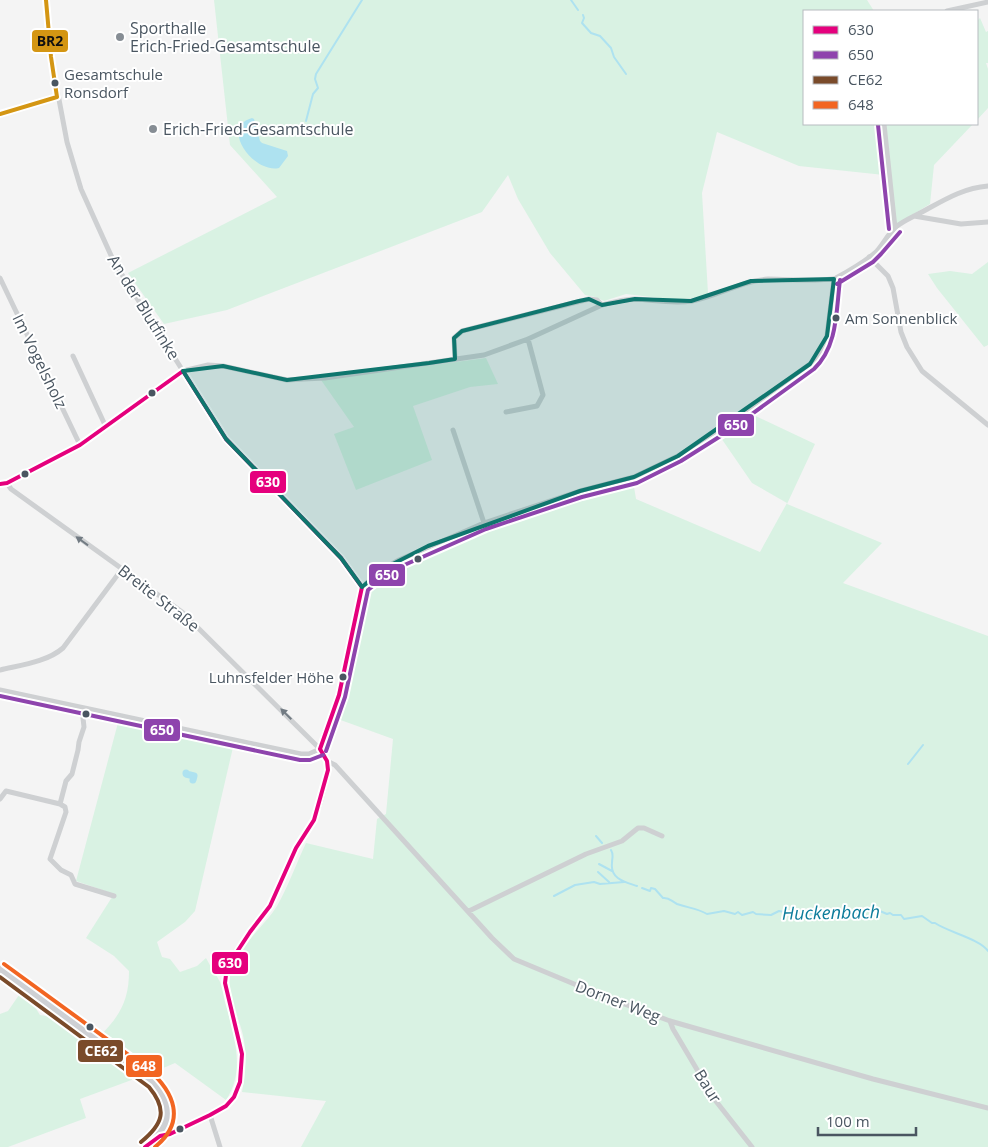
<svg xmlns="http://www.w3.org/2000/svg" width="988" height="1147" font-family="'Open Sans',sans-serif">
<rect width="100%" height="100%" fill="#f4f4f4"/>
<path fill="#d9f2e3" d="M214,0H867L874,11H804V124H973L934,165L930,204L886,231L887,212L884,175L799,166L717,132L702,193L708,293L700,297L677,300L626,294L604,301L595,297L585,295L550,253L518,199L508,175L482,212L227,310L164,324L128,273L277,197L230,145Z
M980,18L986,32L988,31V63H986L988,69V108L977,120V21Z
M988,262V345L984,347L937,288L928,274L950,271L972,274Z
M486,358L498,384L470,387L413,406L432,460L356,490L334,434L354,427L321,380Z
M749,413L815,444L787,504L882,543L843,583L988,636V1147H301L326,1101L242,1092C246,1073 247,1054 243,1035C238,1016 228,995 230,975C233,951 265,926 277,906C288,887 296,864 306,843L373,859L377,819L386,814L393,739L335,718L347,684L368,588L410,560L482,528L553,502L633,481L636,499L760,552L787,503L752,483L719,435Z
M119,719L234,743L195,911L185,922L157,942L162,957L170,959L180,972L197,966L206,958C210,966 216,974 220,982C223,989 224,1001 227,1009C235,1039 245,1072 226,1100L175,1063L154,1072L102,1034C121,1014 129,999 129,971L114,956L86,938L114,894L76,881Z
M19,995L33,1004L40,1015L52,1017L137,1078L80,1099L86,1118L8,1147H0V1014L8,1011Z"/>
<path fill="#aee2f0" d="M252,118L254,119L260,141L262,143L287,151L288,156L279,168C254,174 219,127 252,118Z"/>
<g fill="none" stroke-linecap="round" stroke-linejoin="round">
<path stroke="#aee2f0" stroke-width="2" d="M571,0L578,10
M583,15L584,18L582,23L591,33L600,36L611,48L614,57L626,74
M306,121L313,94L318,88L315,79L316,74L362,0
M908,764L923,745
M596,836L602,843
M611,850C614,855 612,857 612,863C610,879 625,882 637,886
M599,864L612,871
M598,872L609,882
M642,888L650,891L651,888L655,889L663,898C669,897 671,901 677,904C688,908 697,908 707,914L724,911L735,914L738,912L742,915L753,912L756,914L771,915L779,911L790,913L832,914L843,913L852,915L863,910L875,909L887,914L890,913L893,915H901L904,919L922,916L932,923H935C948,932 980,939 988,951
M554,896L575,885L594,882L600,884L624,882"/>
<path stroke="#aee2f0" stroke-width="7" d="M186,773V774L194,776L193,780"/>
<path stroke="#ced0d2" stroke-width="5" d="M46,0L51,57L67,142L81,189L114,262L226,439L341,558L362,587
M947,11L988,2
M0,114L57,97
M884,124L895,228
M914,216L961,224L988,222
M869,257L888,276L893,288L901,332L907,347L922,371L988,425
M0,278L80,445
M73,356L105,425
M455,359L454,338L462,331L589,299L597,300L602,305
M506,412L537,406L543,395L528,339
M453,430L484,523
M7,483L11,489L182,612L320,749C323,753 326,758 327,762C330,772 319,810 314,820C306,835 296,848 289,863C282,877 278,894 268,908C255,927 237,945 227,966C221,979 228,994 232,1007C239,1036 248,1067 235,1096C228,1110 175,1134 160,1136
M0,484L7,483L80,445L183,371L208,365L223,366L287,380L303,379L325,378L484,355L528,339L602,305C613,302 624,299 635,299C655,300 672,304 692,301C718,296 741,281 768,279C781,279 827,282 836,278C849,271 866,261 877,251C884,243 888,234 896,227C903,221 913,217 922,212C944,200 963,188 988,186
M0,670C21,665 47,662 63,648L122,569
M0,690L301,754H309L320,749
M320,749L323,737L339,695L362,587L385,568L399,560L484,523L580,491L634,477L678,456L723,427L810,364L817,357L824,345L827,336L834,279
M327,761L335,765L492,938L514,959L603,996L670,1021L873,1079L988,1108
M0,799L6,791L60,804L65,807L66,812L50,859L61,870L71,875L75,884L114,896
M60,804L66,781L72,774L78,750L79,742L84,727L83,718L84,709
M469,911L586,854L622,841L638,828H644L662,836
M670,1021L673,1029L715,1100L752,1147
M210,1115L220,1147"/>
<path stroke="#ced0d4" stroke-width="8" d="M0,969L144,1074C173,1096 178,1125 145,1147"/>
<g stroke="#fff" stroke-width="8">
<path id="bus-1" d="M183,371L226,439L341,558L362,587
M0,484L7,483L80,445L183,371
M320,749L339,695L362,587
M145,1147L160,1136L170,1134L210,1115L226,1106L234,1097L240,1082L242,1054L225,983L227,967L250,932L270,906L296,848L314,820L328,770L327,761L320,749"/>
</g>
<g stroke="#fff" stroke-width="8">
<path id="bus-2" d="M878,125L889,229
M837,284L873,262L881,254L900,232
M0,696L300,760H310L323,755
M326,751L345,697L368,590L389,573L402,566L486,529L582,497L637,483L681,461L727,432L814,369C838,346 836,311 840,280"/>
</g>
<g stroke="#fff" stroke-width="8">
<path id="bus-3" d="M0,977L149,1087C168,1110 163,1124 141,1142"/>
</g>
<g stroke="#fff" stroke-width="8">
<path id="bus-4" d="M4,964L148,1069C174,1092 187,1121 155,1147"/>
</g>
<g stroke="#fff" stroke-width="8">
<path id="bus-5" d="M0,114L57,97L51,57L46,0"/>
</g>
<use href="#bus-1" stroke="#e5007d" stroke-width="4"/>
<use href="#bus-2" stroke="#8e44ad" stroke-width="4"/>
<use href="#bus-3" stroke="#7a4b2a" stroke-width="4"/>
<use href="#bus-4" stroke="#f26522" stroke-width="4"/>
<use href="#bus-5" stroke="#d49613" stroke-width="4"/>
</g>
<defs><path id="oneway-solid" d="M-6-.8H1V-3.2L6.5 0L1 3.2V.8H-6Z" transform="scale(1.25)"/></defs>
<g fill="#727b83">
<use href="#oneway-solid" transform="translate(82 541) rotate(-144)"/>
<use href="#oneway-solid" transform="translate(286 714) rotate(-135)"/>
</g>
<path fill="#0f766e" fill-opacity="0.2" stroke="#0f766e" stroke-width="4" stroke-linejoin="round" d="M834,279L827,336L810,364L678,456L634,477L580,491L428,546L385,568L362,587L341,558L226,439L183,371L223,366L287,380L429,363L455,359L454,338L462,331L579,301L589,299L602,305L635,299L691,301L751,281Z"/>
<g fill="#868d94" stroke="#fff" stroke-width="2">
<circle cx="120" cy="37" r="5"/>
<circle cx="153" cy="129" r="5"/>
</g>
<g fill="#4a5661" stroke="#fff" stroke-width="2">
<circle cx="55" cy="83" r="4.5"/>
<circle cx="836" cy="318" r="4.5"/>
<circle cx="152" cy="393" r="4.5"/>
<circle cx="25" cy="474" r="4.5"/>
<circle cx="418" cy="559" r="4.5"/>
<circle cx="343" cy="677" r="4.5"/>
<circle cx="86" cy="714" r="4.5"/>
<circle cx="90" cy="1027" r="4.5"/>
<circle cx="180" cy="1129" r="4.5"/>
</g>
<g text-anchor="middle" stroke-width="4" stroke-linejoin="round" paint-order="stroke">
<g font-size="15" fill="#4a5661" stroke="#fff" text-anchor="start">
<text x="64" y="80">Gesamtschule<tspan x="64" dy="18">Ronsdorf</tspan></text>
<text x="845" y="324">Am Sonnenblick</text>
<text x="334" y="683" text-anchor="end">Luhnsfelder Höhe</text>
</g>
<g font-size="16" fill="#4a5661" stroke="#fff" text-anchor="start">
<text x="130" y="34">Sporthalle<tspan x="130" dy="18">Erich-Fried-Gesamtschule</tspan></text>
<text x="163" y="135">Erich-Fried-Gesamtschule</text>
</g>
<g font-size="16" fill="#4a5661" stroke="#fff">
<text transform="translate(144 307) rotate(58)" y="6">An der Blutfinke</text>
<text transform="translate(40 361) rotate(64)" y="6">Im Vogelsholz</text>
<text transform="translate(159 598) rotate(38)" y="6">Breite Straße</text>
<text transform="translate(618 1001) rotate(21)" y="6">Dorner Weg</text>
<text transform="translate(708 1086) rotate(58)" y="6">Baur</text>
</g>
<g font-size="18" font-style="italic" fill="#0c7c9b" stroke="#fff">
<text transform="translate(831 913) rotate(-1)" y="6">Huckenbach</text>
</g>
</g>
<g stroke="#fff" stroke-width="2">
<rect x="31" y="29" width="38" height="24" rx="5" fill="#d49613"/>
<rect x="717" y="413" width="38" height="24" rx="5" fill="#8e44ad"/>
<rect x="249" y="470" width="38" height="24" rx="5" fill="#e5007d"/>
<rect x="368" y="563" width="38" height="24" rx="5" fill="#8e44ad"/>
<rect x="143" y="718" width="38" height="24" rx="5" fill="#8e44ad"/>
<rect x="211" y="951" width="38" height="24" rx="5" fill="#e5007d"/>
<rect x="77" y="1039" width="47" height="24" rx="5" fill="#7a4b2a"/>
<rect x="125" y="1054" width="38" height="24" rx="5" fill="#f26522"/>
</g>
<g font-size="14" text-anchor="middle" font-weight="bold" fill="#fff">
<text x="736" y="430">650</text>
<text x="268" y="487">630</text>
<text x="387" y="580">650</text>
<text x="162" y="735">650</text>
<text x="230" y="968">630</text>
<text x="101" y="1056">CE62</text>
<text x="144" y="1071">648</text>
</g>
<g font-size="14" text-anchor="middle" font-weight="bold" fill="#111">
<text x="50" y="46">BR2</text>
</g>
<rect x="803" y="10" width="175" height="115" fill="#ffffff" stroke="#b7bbc0"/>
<rect x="813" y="26" width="25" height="8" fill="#e5007d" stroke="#b7bbc0"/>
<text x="848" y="35" font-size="15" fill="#4a5661">630</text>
<rect x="813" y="51" width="25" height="8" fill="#8e44ad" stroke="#b7bbc0"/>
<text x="848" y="60" font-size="15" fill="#4a5661">650</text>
<rect x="813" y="76" width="25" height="8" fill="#7a4b2a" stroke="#b7bbc0"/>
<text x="848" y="85" font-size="15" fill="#4a5661">CE62</text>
<rect x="813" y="101" width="25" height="8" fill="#f26522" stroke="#b7bbc0"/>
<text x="848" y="110" font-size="15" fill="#4a5661">648</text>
<path d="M818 1127v8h98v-8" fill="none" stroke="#4a5661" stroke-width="2.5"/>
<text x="826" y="1127" font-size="15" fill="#4a5661" stroke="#ffffff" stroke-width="4" paint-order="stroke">100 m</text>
</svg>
